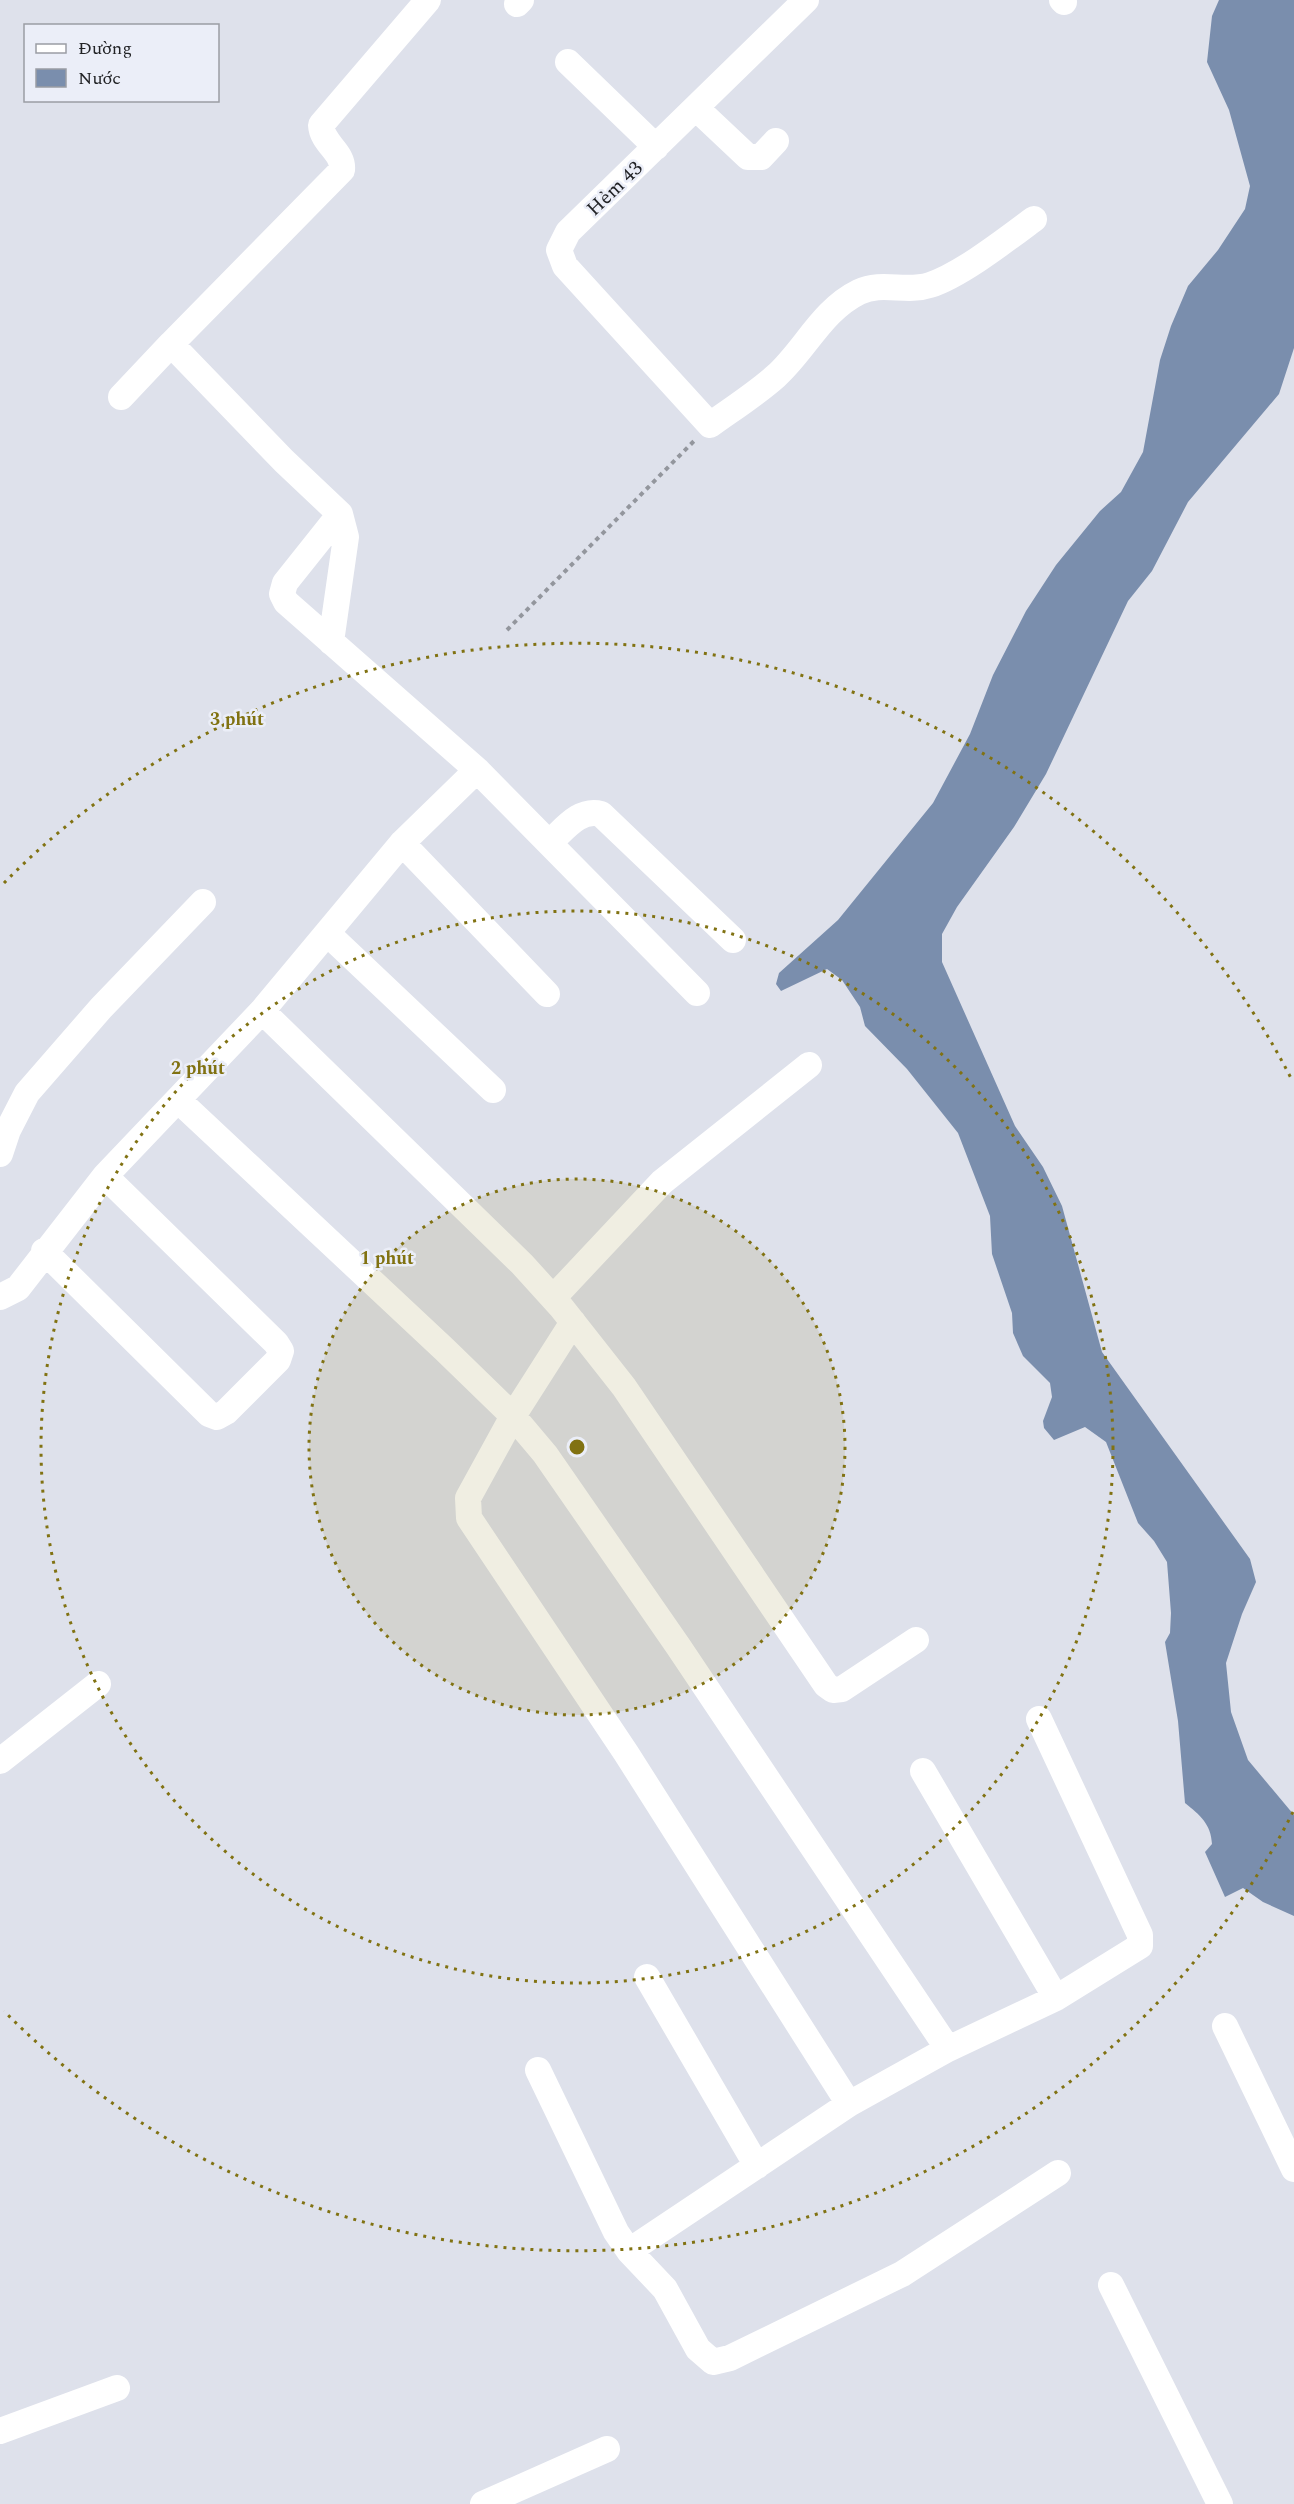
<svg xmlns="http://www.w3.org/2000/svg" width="1294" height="2504" font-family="Spectral,serif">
<rect width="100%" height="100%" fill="#dee1eb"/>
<path fill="#7a8ead" d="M1219,0H1294V348L1279,394L1188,502L1152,571L1128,601L1046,774L1014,827L957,907L942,934V962L1015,1126L1043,1167L1062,1206L1102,1352L1250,1559L1256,1582L1242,1614L1226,1663L1231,1712L1248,1760L1294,1815V1916L1263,1902L1243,1888L1225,1897L1205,1852L1212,1844C1211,1824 1200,1815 1185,1803L1178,1721L1165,1642L1170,1633L1171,1613L1167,1562L1154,1541L1138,1523L1106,1442L1085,1427L1054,1440L1044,1428L1043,1421L1052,1397L1050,1383L1023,1356L1013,1333L1012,1313L992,1254L990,1216L958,1133L907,1069L865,1026L860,1007L842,980L827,969L781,991L776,984L779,973L838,920L933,803L970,734L993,675L1026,611L1056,565L1100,511L1121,492L1143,452L1160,360L1171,326L1188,286L1218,250L1245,209L1250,186L1229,110L1207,62L1212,16Z"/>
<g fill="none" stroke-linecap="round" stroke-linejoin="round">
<path stroke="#93969d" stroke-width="4" stroke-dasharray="4.5 4.5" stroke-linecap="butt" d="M507,630L695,440"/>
<path stroke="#fff" stroke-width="26" d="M428,0L321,125C322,144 344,152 342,170L171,344L284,461L340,514L285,583L282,594L286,602L477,770L697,993
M806,0L568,232L559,250L565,266L710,425C732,409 756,394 776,376C805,350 822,310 859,292C882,281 906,293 930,285C961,275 1007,239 1034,219
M1062,0L1064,2
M517,4L521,0
M568,62L656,147
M696,108L748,157H761L776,141
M121,397L171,344
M331,642L346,537L340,514
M402,843L547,994
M549,843C564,830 579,808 601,814L733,940
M328,934L493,1090
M262,1011L522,1264L561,1307L624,1387L826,1685L833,1690L842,1689L916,1640
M178,1100L444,1349L513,1416L545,1454L678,1646L948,2049L849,2104L629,2251L616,2232L538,2070
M0,1154L8,1130L27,1093L101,1008L203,902
M44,1251L209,1414L217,1417L226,1412L278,1360L281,1351L276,1343L105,1176
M0,1297L18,1288L105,1176L262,1011L402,843L477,770
M553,1298L662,1182L809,1065
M573,1322L513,1416L468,1498L469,1518L626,1753L849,2104
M0,1761L98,1684
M923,1771L1056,1998
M647,1977L757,2166
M1225,2026L1294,2169
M948,2049L1056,1998L1140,1946V1935L1039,1719
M629,2251L665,2289L698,2349L713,2362L730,2358L902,2274L1058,2173
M1111,2285L1220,2504
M0,2431L117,2388
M483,2504L607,2449"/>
</g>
<circle cx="577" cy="1447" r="268" fill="#817212" fill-opacity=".12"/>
<g fill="none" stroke="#817212" stroke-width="3" stroke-dasharray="3 6">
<circle cx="577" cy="1447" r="268"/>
<circle cx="577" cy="1447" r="536"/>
<path d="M1293 1812A804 804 0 0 1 4 2011M4 883A804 804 0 0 1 1293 1082"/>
</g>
<g text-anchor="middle" stroke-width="5" stroke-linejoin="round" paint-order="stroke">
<g font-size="20" fill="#222326" stroke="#ebeef8">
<text transform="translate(614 188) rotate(-44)" y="7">Hẻm 43</text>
</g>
</g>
<circle cx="577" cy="1447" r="9" fill="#817212" stroke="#ebeef8" stroke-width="3"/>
<g font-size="18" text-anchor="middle" font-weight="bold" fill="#817212" stroke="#ebeef8" stroke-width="5" stroke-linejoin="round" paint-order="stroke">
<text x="237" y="725">3 phút</text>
<text x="198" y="1074">2 phút</text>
<text x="387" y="1264">1 phút</text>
</g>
<rect x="24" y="24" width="195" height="78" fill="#ebeef8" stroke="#9b9da4" stroke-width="1.5"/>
<rect x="36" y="44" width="30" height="9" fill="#ffffff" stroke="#9b9da4" stroke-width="1.5"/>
<text x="78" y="54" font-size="18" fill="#222326">Đường</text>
<rect x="36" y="69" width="30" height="18" fill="#7a8ead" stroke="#9b9da4" stroke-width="1.5"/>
<text x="78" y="84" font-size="18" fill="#222326">Nước</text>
</svg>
